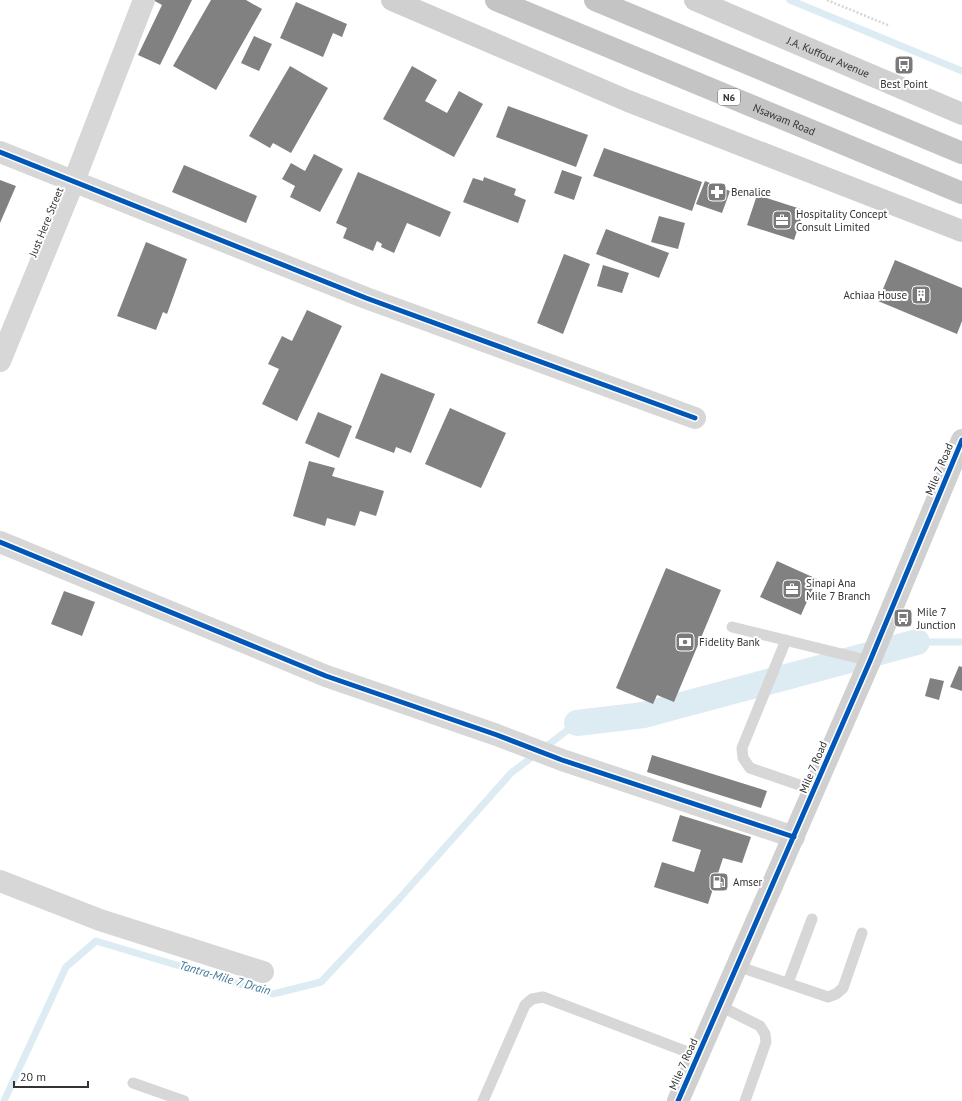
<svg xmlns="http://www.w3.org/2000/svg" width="962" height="1101" font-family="'PT Sans',sans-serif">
<rect width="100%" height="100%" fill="#fff"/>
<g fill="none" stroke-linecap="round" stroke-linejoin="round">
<path stroke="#ddebf3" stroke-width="7" d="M790,0L962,71
M917,642H962
M4,1101L66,967L96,941L273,994L321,982L399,899L511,773L577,723"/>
<path stroke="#ddebf3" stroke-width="26" d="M577,723L644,715L917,642"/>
</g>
<path fill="#818181" d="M153,0H192L160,65L138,55L162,5Z
M211,0H246L262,9L216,90L173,66Z
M296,2L347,24L342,37L333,33L323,57L280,38Z
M254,36L272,44L259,71L241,63Z
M290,66L328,88L291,153L273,143L270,148L249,136Z
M412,66L437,80L425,101L447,113L459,91L483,104L454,157L383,119Z
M508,106L588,135L576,167L496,137Z
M604,148L702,182L692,211L593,176Z
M314,154L343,169L320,212L290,197L295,186L282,179L291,163L305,171Z
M184,165L257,196L246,223L172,192Z
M562,170L582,177L574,200L554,193Z
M358,172L451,212L440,237L407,223L394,253L381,247L382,244L377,241L373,251L343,238L347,228L336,223Z
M484,177L516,189L514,195L526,200L518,223L463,202L473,178L483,181Z
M0,180L16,186L0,223Z
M705,181L730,191L722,213L696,204Z
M757,195L804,210L794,240L747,225Z
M659,216L685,223L678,249L651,242Z
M606,229L669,253L659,278L596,254Z
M146,242L187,259L167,314L163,312L156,330L117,316Z
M564,254L590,264L563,334L537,323Z
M895,260L962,288V321L957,334L878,301Z
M603,265L629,273L622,293L597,286Z
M307,310L342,326L297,421L262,404L279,369L268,364L282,336L292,341Z
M381,373L435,394L411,453L396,447L394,453L355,438Z
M450,408L506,433L481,488L425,464Z
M318,412L352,426L339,458L305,443Z
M309,461L335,468L332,476L384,491L376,516L360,511L355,526L327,518L325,526L293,516Z
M777,561L817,579L801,615L760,597Z
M666,568L721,590L674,702L657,695L653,704L616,688Z
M64,591L95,602L82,636L51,624Z
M959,666L962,667V691L950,687Z
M930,678L944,681L939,700L925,696Z
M652,755L767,791L761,808L647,772Z
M680,815L751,837L742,863L723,858L708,904L654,887L662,862L694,872L701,850L672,841Z"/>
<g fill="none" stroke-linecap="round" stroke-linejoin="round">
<path stroke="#d6d6d6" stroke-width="2.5" stroke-dasharray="2 2" stroke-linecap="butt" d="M827,0L890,26"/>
<path stroke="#d7d7d7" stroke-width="11" d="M732,627L870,661
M786,640L742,748L743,758L750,768L814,790
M737,966L828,997L836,994L843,988L862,933
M788,983L812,919
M720,1006L760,1026L765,1034L766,1042L745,1101
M133,1083L184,1101
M483,1101L525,1005L532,999L543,997L698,1056"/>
<path stroke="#d7d7d7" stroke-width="22" d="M0,152L366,298L695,418
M0,361L74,181L144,0
M0,542L326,676L497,735L562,760L794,837
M0,881L100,920L263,972"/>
<g stroke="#d0d0d0" stroke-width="22">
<path d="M392,0L628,101L962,231"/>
<path id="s1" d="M695,0L962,114"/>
<path d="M678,1101L870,661L962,440"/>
</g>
<g stroke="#c4c4c4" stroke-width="22">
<path id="s2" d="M496,0L962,193"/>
<path d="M595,0L962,153"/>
</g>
<g stroke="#fff" stroke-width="8">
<path id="cycleway" d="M0,152L366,298L695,418
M0,542L326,676L497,735L562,760L794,837
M678,1101L870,661L962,440"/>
</g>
<use href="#cycleway" stroke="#0057b8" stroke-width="5"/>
</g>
<defs>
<g id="bus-square" transform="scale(1)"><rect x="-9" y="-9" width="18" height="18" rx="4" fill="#7a7a7a" stroke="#fff"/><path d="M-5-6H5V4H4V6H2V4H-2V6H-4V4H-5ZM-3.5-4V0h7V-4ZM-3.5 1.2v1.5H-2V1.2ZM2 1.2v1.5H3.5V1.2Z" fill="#fff"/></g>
<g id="pharmacy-square" transform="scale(1)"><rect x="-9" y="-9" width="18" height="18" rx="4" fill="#7a7a7a" stroke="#fff"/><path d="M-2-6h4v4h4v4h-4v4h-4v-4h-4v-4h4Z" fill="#fff"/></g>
<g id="office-square" transform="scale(1)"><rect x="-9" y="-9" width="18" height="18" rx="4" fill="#7a7a7a" stroke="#fff"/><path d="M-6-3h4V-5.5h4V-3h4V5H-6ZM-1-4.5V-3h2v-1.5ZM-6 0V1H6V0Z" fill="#fff"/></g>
<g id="building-square" transform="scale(1)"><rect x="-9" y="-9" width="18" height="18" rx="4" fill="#7a7a7a" stroke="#fff"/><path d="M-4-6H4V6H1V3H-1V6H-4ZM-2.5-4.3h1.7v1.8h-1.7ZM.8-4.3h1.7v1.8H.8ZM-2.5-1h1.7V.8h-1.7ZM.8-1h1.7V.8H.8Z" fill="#fff"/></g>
<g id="bank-square" transform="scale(1)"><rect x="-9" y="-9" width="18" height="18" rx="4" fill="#7a7a7a" stroke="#fff"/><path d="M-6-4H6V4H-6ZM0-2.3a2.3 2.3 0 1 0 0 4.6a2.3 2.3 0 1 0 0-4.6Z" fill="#fff"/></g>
<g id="fuel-square" transform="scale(1)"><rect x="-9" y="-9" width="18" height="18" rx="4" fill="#7a7a7a" stroke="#fff"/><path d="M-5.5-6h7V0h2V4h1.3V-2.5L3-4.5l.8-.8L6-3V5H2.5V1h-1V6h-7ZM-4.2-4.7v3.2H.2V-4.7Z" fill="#fff"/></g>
</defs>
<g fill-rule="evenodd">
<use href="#bus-square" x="904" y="65"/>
<use href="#pharmacy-square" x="717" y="192"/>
<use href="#office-square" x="782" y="220"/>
<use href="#building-square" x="921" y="295"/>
<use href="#office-square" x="792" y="589"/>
<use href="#bus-square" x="903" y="618"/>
<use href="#bank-square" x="685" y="642"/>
<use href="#fuel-square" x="719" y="882"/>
</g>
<g text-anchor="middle" stroke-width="4" stroke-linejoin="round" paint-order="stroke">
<rect fill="#fff" stroke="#707070" stroke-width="1" x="718" y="89" width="22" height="16" rx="3"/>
<g font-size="10" font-weight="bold" fill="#333">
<text x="729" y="101">N6</text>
</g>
<g font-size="11" fill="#333" stroke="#fff">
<text dy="4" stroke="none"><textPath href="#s1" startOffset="145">J.A. Kuffour Avenue</textPath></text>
<text dy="4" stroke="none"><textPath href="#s2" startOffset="312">Nsawam Road</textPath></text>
<text transform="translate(46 222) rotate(-68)" y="4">Just Here Street</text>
<text transform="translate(939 469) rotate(-67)" y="4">Mile 7 Road</text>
<text transform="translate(813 767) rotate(-67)" y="4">Mile 7 Road</text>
<text transform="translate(683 1064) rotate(-66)" y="4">Mile 7 Road</text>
</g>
<g font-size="11" fill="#333" stroke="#fff" text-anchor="start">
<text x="904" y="88" text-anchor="middle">Best Point</text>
<text x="731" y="196">Benalice</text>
<text x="796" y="218">Hospitality Concept<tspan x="796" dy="13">Consult Limited</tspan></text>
<text x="907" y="299" text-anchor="end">Achiaa House</text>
<text x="806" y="587">Sinapi Ana<tspan x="806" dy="13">Mile 7 Branch</tspan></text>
<text x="917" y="616">Mile 7<tspan x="917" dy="13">Junction</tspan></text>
<text x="699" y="646">Fidelity Bank</text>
<text x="733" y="886">Amser</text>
</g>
<g font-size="12" font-style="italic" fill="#3f7597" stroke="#fff">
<text transform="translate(225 978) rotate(16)" y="4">Tantra-Mile 7 Drain</text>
</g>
</g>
<path d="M14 1081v6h74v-6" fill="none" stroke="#333333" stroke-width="2"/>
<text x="20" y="1081" font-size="12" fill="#333333" stroke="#ffffff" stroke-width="3" paint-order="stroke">20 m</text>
</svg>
